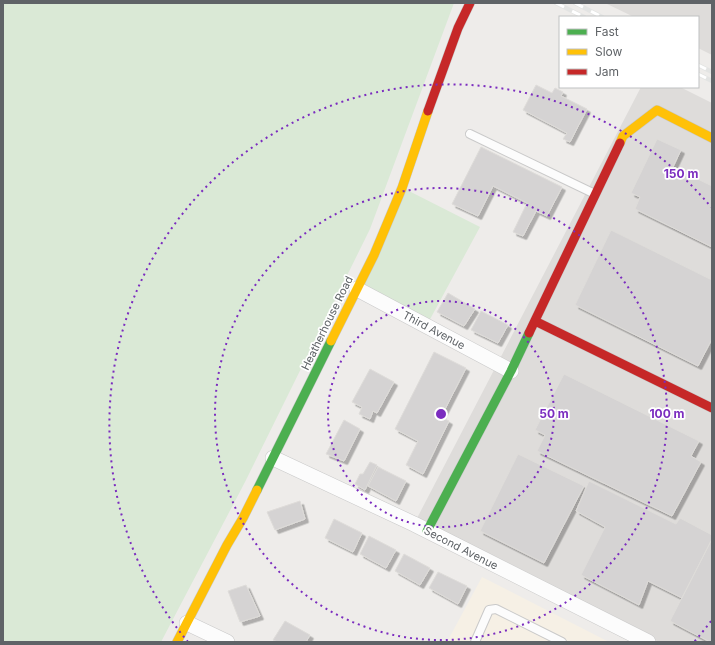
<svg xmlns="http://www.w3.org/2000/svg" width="715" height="645" font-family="Inter,sans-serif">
<defs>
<filter id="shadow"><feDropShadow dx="3.5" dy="3.5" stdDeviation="0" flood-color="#0004"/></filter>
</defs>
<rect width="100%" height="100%" fill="#eeecea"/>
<path fill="#f6f0e5" d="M482,577L609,642H447Z"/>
<path fill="#dedcda" d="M605,3H712V55L698,48V17H634Z
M641,87H680L712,103V642H659L414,524Z"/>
<path fill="#dae9d6" d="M3,3H454L370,229L245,482L161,642H3Z
M405,189L480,227L428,323L361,288Z"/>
<path fill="#d5d3d3" stroke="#dedcd9" filter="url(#shadow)" d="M536,85L552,93L555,88L563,92L561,96L587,109L570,142L563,139L567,133L523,110Z
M657,139L681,150L673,167L712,186V247L635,209L640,197L631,193Z
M481,147L562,187L547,216L536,211L523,236L513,232L527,203L493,186L478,216L452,204Z
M611,230L712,280V339L698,366L575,305Z
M448,293L475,309L464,326L437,312Z
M481,311L508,325L498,343L471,330Z
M434,352L466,368L441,417L449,421L423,474L406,465L418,441L395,429Z
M370,369L394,382L377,413L373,411L370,419L359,414L362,407L352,402Z
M564,374L699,441L691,456L701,462L672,516L537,451L545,435L535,430Z
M344,420L360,429L344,461L326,454Z
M518,454L584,486L544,563L480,531Z
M370,462L377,465L365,490L355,484L360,474H363Z
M378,467L406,481L396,501L368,486Z
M589,481L676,524L680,518L712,535V539L682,598L648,581L639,605L581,575L605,527L576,511Z
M300,501L305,519L275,530L267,512Z
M334,519L362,533L353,552L325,538Z
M369,536L396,550L386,568L360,554Z
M712,539V642H710L670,621Z
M404,554L430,568L420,585L395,571Z
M438,572L467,586L458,604L429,588Z
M246,585L260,616L240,622L228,591Z
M285,621L310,635L306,642H278L273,640Z"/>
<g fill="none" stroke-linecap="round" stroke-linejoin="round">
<g stroke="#c9c9c9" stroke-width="10">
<path id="lane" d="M470,134L595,194
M475,642L489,610L496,609L562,642"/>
</g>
<g stroke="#c9c9c9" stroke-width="16">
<path id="street" d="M357,289L511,371
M273,458L414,524L648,642
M187,623L227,642"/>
</g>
<g stroke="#c8c9c9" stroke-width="10">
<path id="fast" d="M257,490L331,341
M427,531L511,371L529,333"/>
</g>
<g stroke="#c8c9c9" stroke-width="10">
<path id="slow" d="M620,143L623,136L657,110L712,138
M331,341L374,255L402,188L428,111
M177,642L227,545L243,518L257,490"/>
</g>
<g stroke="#c8c9c9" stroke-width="10">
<path id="jam" d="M428,111L458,28L470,3
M535,321L712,408
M529,333L620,143"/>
</g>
<use href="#lane" stroke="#fcfcfc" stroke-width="8"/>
<use href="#street" stroke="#fcfcfc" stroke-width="15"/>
<use href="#fast" stroke="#4caf50" stroke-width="9"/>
<use href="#slow" stroke="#ffc107" stroke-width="9"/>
<use href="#jam" stroke="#c62828" stroke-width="9"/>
<g stroke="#e3e4e3" stroke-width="4.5">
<path id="rail" d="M556,3L584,17
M575,3L602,17
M698,65L712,72
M698,74L712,81"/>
</g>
<use href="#rail" stroke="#fff" stroke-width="3" stroke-dasharray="9" stroke-linecap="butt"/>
</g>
<g fill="none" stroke="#7b2cbf" stroke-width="2" stroke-dasharray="2 4">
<circle cx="441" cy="414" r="113"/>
<circle cx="441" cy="414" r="226"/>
<path d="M711 621A340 340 0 0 1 694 642M188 642A340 340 0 1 1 711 207"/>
</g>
<g text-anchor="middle" stroke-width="3.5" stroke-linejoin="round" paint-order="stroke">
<g font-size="11" fill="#5f6367" stroke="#fff">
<text transform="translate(327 323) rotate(-64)" y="4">Heatherhouse Road</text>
<text transform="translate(434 330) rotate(28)" y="4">Third Avenue</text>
<text transform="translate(461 548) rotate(27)" y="4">Second Avenue</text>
</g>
</g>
<circle cx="441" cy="414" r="6" fill="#7b2cbf" stroke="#fff" stroke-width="2"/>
<g font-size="12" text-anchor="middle" font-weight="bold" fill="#7b2cbf" stroke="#fff" stroke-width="3.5" stroke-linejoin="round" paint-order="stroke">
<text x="681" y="178">150 m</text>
<text x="554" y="418">50 m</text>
<text x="667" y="418">100 m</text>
</g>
<rect width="715" height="645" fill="none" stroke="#5f6367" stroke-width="8"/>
<rect x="559" y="16" width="140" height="72" fill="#ffffff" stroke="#bfc1c2"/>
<rect x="567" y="29" width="20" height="6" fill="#4caf50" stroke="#bfc1c2"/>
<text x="595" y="36" font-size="12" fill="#5f6367">Fast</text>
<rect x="567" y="49" width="20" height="6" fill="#ffc107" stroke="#bfc1c2"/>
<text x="595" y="56" font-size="12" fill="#5f6367">Slow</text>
<rect x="567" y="69" width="20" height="6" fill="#c62828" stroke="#bfc1c2"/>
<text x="595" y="76" font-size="12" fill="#5f6367">Jam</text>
</svg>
